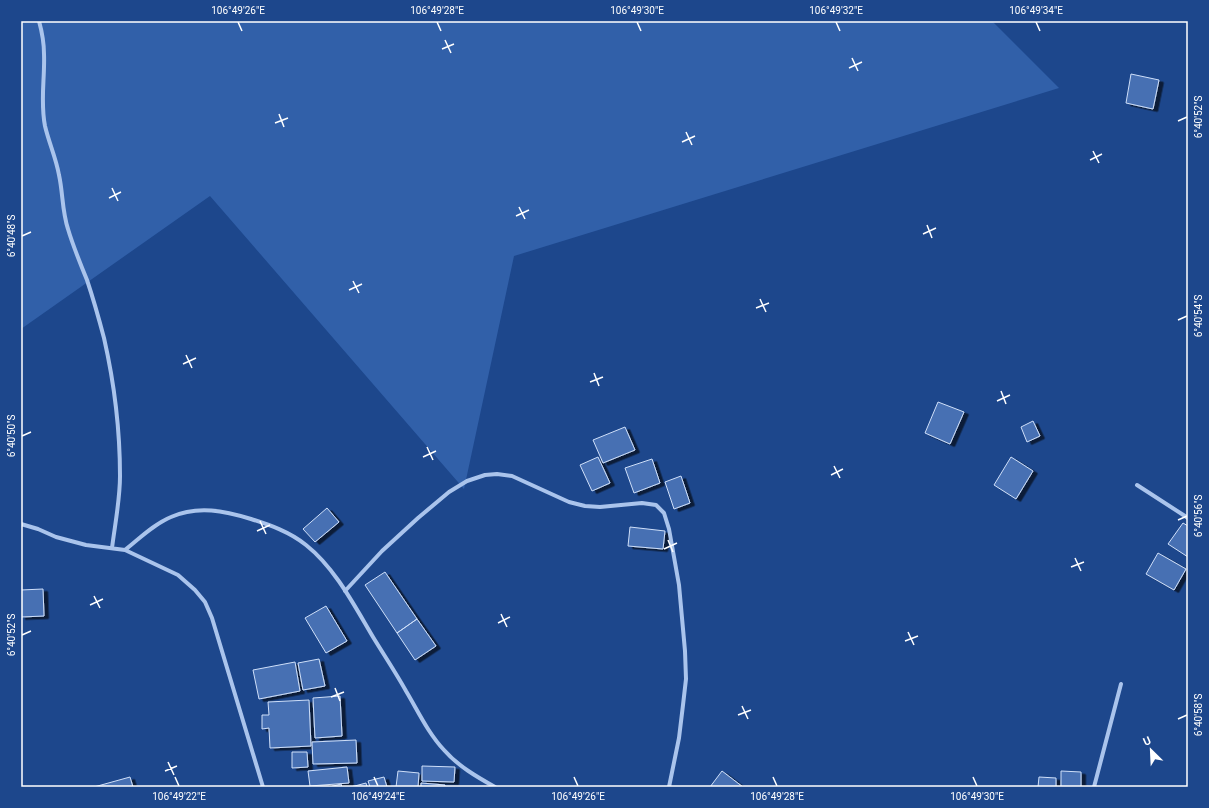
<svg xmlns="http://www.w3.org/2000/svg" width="1209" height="808" font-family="Roboto,sans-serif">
<defs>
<filter id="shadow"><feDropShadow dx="4.5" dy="2.5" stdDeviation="0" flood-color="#0009"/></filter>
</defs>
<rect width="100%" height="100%" fill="#1d478c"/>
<path fill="#3160a9" d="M21,21H992L1059,88L514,256L464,489L210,196L21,329Z"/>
<path fill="#4670b3" stroke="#cfdff9" filter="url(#shadow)" d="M1131,74L1159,80L1153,109L1126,103Z
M938,402L964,412L950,444L925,433Z
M1033,421L1040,436L1027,442L1021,427Z
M625,427L635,450L603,463L593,440Z
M598,457L610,483L592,491L580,465Z
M1011,457L1033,471L1016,499L994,485Z
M652,459L660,483L634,493L625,468Z
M681,476L690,503L674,509L665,482Z
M327,508L339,522L315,542L303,529Z
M1183,523L1188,526V557L1168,544Z
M630,527L665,531L663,549L628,546Z
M1158,553L1186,569L1174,590L1146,574Z
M385,572L417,619L397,633L365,585Z
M43,589L44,616L21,617V590Z
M326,606L347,641L326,653L305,618Z
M417,619L436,646L415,660L397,633Z
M319,659L325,686L303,690L298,663Z
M295,662L300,691L259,699L253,670Z
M340,696L342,736L315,738L313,698Z
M309,700L311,746L270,748L269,728L262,729V715H269L268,702Z
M356,740L357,763L313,764L312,742Z
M292,752H307L308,767L292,768Z
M422,766L455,767L454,782L422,781Z
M347,767L349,783L310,786L308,771Z
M398,771L419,773L418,787H396Z
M722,771L743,787H710Z
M1061,771L1081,772V787H1061Z
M130,777L133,787H94Z
M384,777L387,787H370L368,781Z
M1039,777L1056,778V787H1038Z
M366,783L367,787H351Z
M421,783L445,785V787H421Z
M341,784L342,787H330Z"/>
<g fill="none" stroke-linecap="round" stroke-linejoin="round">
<path stroke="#aac4ec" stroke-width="4" d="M39,21C42,32 44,43 44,54C45,78 40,102 45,126C49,143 56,158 59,175C63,193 62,211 68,229C73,246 80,263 87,280C93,298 99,319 104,338C114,382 120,431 120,476C120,500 115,524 112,548
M1137,485L1188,518
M21,524L38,529L56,537L86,545L125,550L178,575L195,590L205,602L212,618L263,787
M125,550C139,539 154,524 171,517C198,505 225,511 251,519C270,525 290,532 306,545C335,568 354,605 373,637C384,655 396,673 406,691C418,711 428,733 444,750C458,766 477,777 495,787
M345,591L382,551L418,518L449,492L467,481L485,475L497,474L512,476L569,502L585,506L600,507L642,503L656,505L664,513L669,529L679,585L685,651L686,679L683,705L679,738L669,787
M1094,787L1121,684"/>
</g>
<path fill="none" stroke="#fff" stroke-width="1.5" d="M238,22L242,31M437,22L441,31M637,22L641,31M836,22L840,31M1036,22L1040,31M445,40L451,53M442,49L454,44M852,58L858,71M849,68L862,62M279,114L284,127M1178,121L1187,117M275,123L288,118M686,132L692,145M682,142L695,136M1093,151L1099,163M1090,160L1102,154M112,188L118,201M109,198L121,192M519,207L525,219M516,216L529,210M927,225L932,238M923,234L936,228M22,236L31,232M353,281L359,293M349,290L362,284M760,299L766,312M756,308L769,303M1178,320L1187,316M186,355L192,368M183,364L196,358M594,373L599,386M590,382L603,377M1001,391L1006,404M997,401L1010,395M22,436L31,432M427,447L433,460M423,457L436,451M834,466L840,478M831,475L843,469M1178,520L1187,516M260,521L266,534M257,531L270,525M668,540L673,552M664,549L677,543M1075,558L1081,571M1071,567L1084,562M94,596L100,608M90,605L103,599M501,614L507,627M498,623L510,617M908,632L914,645M22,635L31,631M905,641L918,636M335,688L340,701M331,697L344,692M742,706L748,719M738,715L751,710M1178,719L1187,715M168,762L174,775M165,771L177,766M175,777L179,786M374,777L378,786M574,777L578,786M773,777L777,786M973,777L977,786"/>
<rect width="1209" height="808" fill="none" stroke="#1d478c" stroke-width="44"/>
<g transform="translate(1151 750) rotate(336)" stroke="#1d478c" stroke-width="3" paint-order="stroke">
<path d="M0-3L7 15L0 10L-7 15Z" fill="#ffffff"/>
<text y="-6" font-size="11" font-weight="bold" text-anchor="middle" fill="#ffffff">U</text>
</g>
<rect x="22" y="22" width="1165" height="764" fill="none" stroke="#fff" stroke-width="1.5"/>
<g font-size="10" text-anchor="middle" fill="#fff">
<text x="238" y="14">106°49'26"E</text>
<text x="437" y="14">106°49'28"E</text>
<text x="637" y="14">106°49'30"E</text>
<text x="836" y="14">106°49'32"E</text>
<text x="1036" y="14">106°49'34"E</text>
<text transform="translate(1198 117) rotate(-90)" y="4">6°40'52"S</text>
<text transform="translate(11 236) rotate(-90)" y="4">6°40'48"S</text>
<text transform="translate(1198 316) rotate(-90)" y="4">6°40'54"S</text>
<text transform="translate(11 436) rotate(-90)" y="4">6°40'50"S</text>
<text transform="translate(1198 516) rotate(-90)" y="4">6°40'56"S</text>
<text transform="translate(11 635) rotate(-90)" y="4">6°40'52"S</text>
<text transform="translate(1198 715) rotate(-90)" y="4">6°40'58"S</text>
<text x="179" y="800">106°49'22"E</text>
<text x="378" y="800">106°49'24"E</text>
<text x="578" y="800">106°49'26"E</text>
<text x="777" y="800">106°49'28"E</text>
<text x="977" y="800">106°49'30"E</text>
</g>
</svg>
